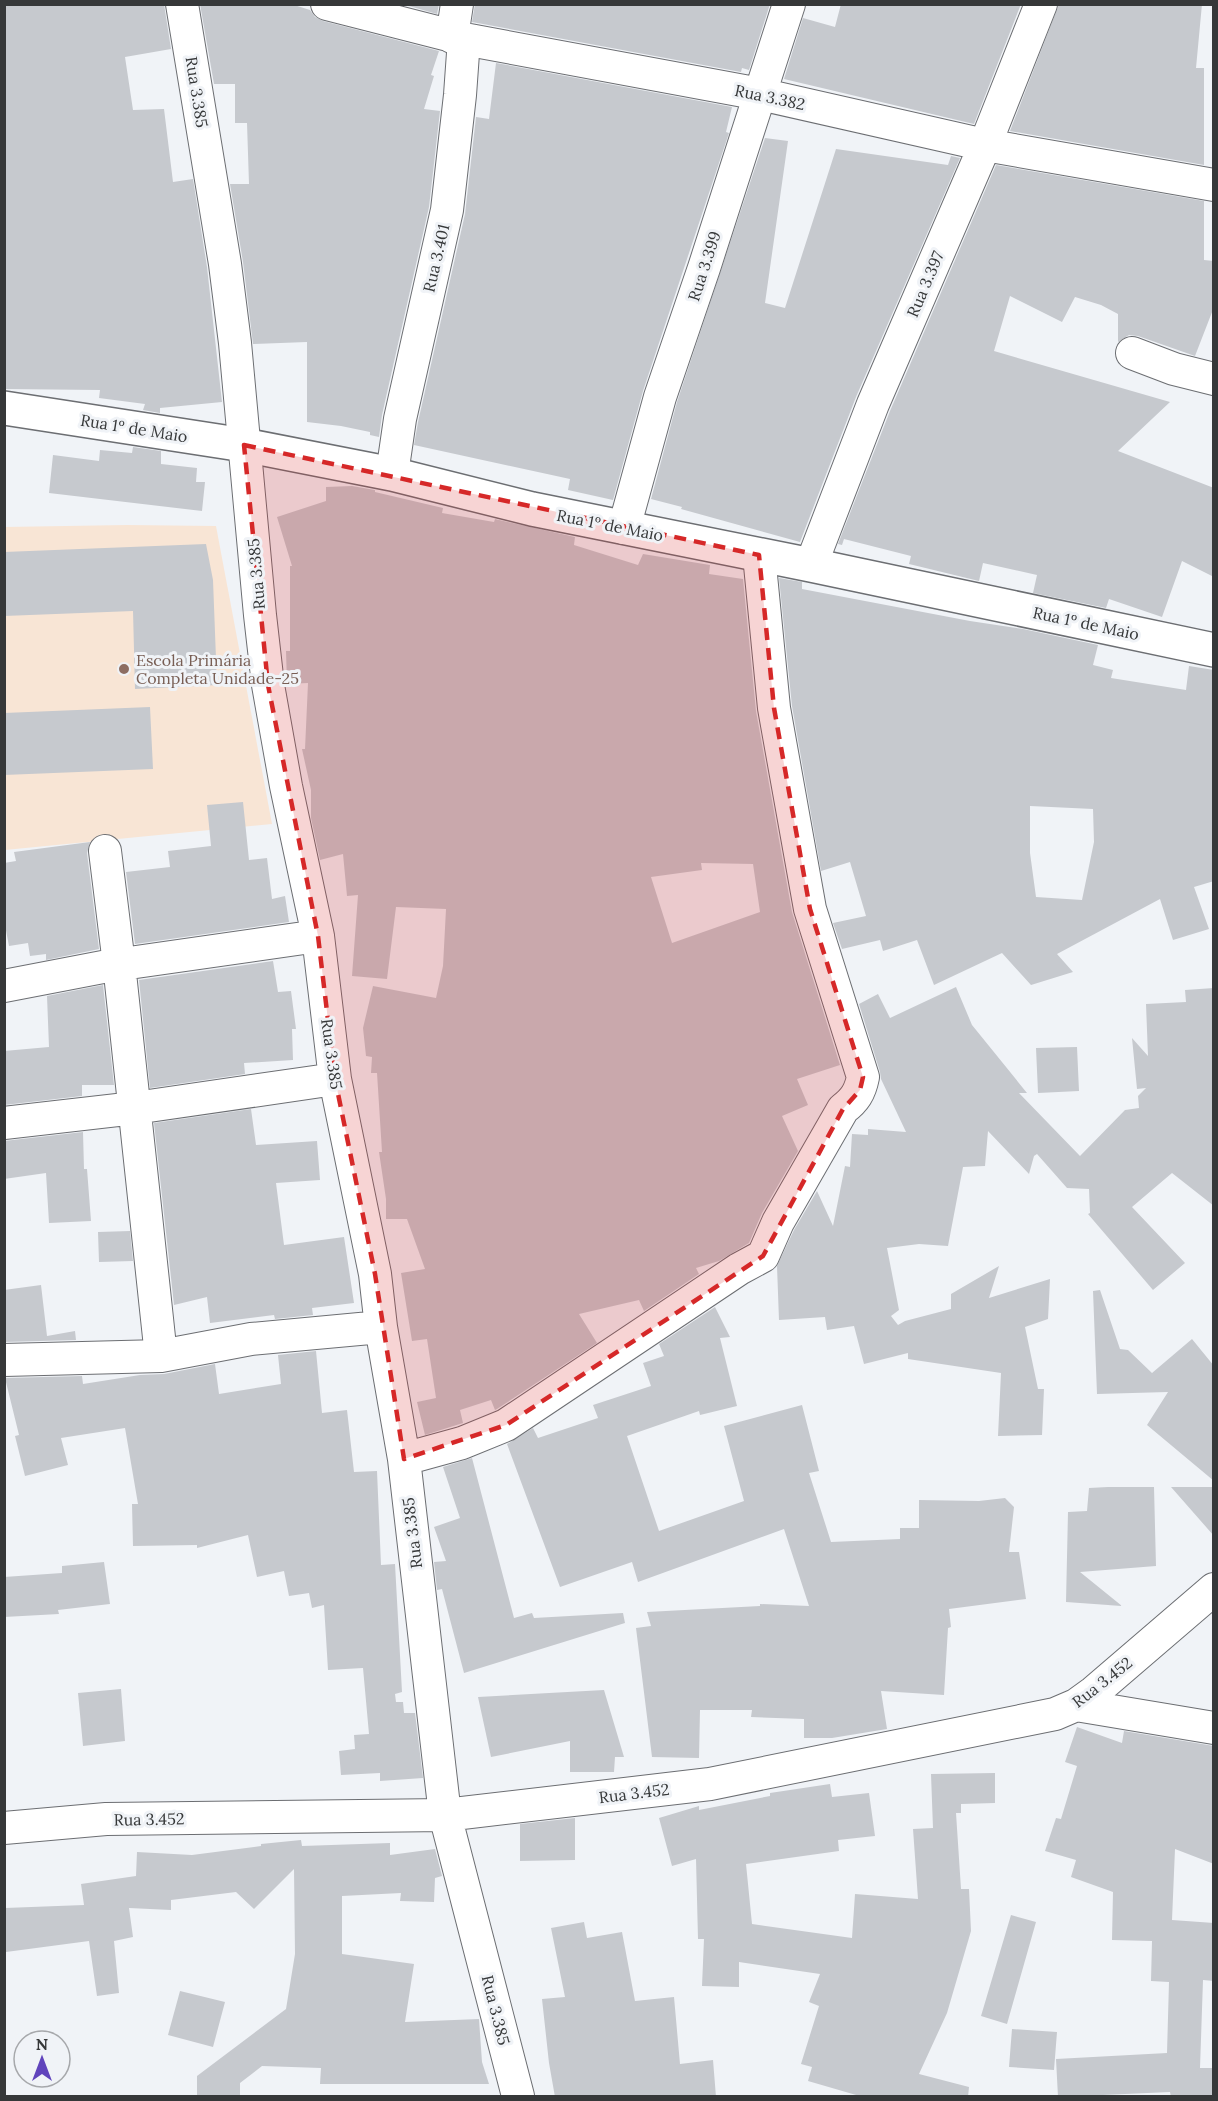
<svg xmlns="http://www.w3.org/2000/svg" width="1218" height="2101" font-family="Lora,serif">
<rect width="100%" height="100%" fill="#f0f3f7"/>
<path fill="#f8e5d5" d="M127,525L216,526L272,824L5,850L4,527Z"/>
<path fill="#c6c9ce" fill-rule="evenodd" d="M4,4H164L171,49L125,57L133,110L164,109L173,182L193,179L207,267L222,402L160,408V413L143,410L145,404L99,398L100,390L4,389Z
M200,4H291L310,10L315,17L323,21L439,51L431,75L434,76L424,109L440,111L429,207L382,415L379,437L370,435V432L341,426L307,422V342L253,344L243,262L230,184H249L247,123H235V84H214Z
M402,4H439L437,14Z
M475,4H770L749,70L742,68L741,72L472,22Z
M841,4H1021L974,124L784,79L803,18L835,27Z
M1059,4H1202L1196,68H1204V165L1010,131Z
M496,63L732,107L726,132L729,133L643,391L613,500L568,490L570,479L414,445L418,422L465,214L476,117L489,119Z
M765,138L788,141L765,303L785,308L836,149L948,165L951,156L960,158L856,397L800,542L681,509L682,507L651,499L677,402Z
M996,165L1204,201V260L1214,261V307L1195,356L1138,336L1129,335L1118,342V314L1101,305L1075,297L1062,322L1010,296L994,351L1170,402L1118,451L1214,488V577L1182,561L1162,617L1109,599L1106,608L1033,593L1037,575L983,563L979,581L909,564L911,556L844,539L842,545L838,544L890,411Z
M133,447L161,451V464L197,468L196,482H205L202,511L49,493L53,455L99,461L100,450L132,453Z
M352,486L375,490V492L443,508L442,513L494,522L495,519L575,537L574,545L638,565L643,554L710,565L709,574L743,579L756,711L792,912L840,1065L797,1079L808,1105L782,1116L798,1151L762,1213L749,1243L719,1261L696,1268L699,1274L644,1311L639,1300L579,1314L597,1343L497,1409L495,1410L491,1400L460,1410L463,1423L425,1435L417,1402L436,1398L427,1339L412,1341L401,1273L425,1269L407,1219H386V1199L379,1152H382L377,1073H371L372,1057L366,1056L363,1028L373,986L436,998L443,966L446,909L396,907L387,979L352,976L358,895L347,896L343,854L320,860L311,818V790L302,749H305L308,683L287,684L286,651H290V566H292L277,517L326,501V487ZM701,863L753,864L760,912L672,943L651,877L702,870Z
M206,544L213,580L217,685L135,689L133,611L4,616V552Z
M779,578L802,582V589L970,621L1023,629L1098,645L1093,665L1113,670L1111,678L1186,690L1189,666L1214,670V881L1194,887L1209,929L1173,940L1160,899L1057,954L1073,972L1031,985L1002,953L934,985L917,940L883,951L880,940L842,949L833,923L866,916L850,862L821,871L792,706ZM1030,806L1093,809L1094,842L1082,900L1036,897L1030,853Z
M150,707L153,769L4,775V713Z
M243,802L249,860L267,858L272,899L285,896L289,922L135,944L126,872L170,867L168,851L211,846L207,805Z
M90,842L87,853L99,949L46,960V954L30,956L28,943L9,946L4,920V863L16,861L14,852Z
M273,961L278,992L291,991L296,1029H292L293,1060L244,1063L245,1074L150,1088L139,980Z
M103,985L114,1085H82V1096L4,1105V1051L49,1047L47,996Z
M956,987L972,1025L1027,1093H1019L1080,1156L1125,1110L1139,1108L1138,1096L1146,1088L1137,1089L1132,1038L1148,1056L1146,1004L1186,1002L1185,990L1214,988V1206L1172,1173L1132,1207L1185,1263L1153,1290L1088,1214L1090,1213L1089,1189L1067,1188L1037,1154L1034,1156L1029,1174L988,1131L985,1166L963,1167L948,1246L919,1244L887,1248L899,1310L891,1316L898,1325L905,1321L951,1309V1294L999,1266L989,1298L1050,1279L1048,1319L1025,1327L1038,1389H1044L1042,1435L998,1436L1001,1373L908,1359V1353L864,1364L854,1326L827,1330L825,1317L779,1320L777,1266L794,1230L817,1191L833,1226L845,1166L850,1167L852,1134L868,1135V1129L906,1132L881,1079L880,1072L859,1004L878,994L890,1018Z
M1077,1047L1079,1091L1038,1093L1036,1048Z
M251,1109L256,1145L317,1141L320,1180L276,1183L284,1245L344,1237L354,1303L312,1308L313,1315L275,1319L274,1315L210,1323L207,1297L174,1305L154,1123Z
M83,1132L84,1169H87L91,1221L49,1223L46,1173L4,1179V1141Z
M130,1231L133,1261L99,1262L98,1232Z
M41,1285L47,1336L75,1331L76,1340L4,1342V1290Z
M1100,1290L1120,1349L1128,1350L1152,1373L1192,1339L1214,1366V1481L1147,1425L1168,1392L1097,1394L1093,1291Z
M715,1307L730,1337L720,1338L737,1406L700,1415L699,1411L627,1436L659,1531L744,1501L724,1426L802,1405L819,1471L809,1473L831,1542L900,1539V1528H919V1500L979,1501L1005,1498L1014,1507L1009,1552H1019L1026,1599L949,1609L951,1627L948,1628L944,1695L881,1691L887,1729L832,1738H804V1719L751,1717L752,1710H700L699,1758L652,1757L636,1628L651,1626L647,1612L760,1606V1604L809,1606L784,1529L638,1582L632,1562L560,1587L507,1444L533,1428L538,1438L598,1418L593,1405L651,1386L643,1363L664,1356L659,1344Z
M316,1351L322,1413L347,1410L354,1472L377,1471L381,1565L395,1564L402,1692L395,1694L396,1702H403L404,1713H415L423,1778L380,1781V1773L341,1775L339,1751L355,1749L354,1735L369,1734L363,1668L328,1670L324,1605L312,1608L309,1593L289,1596L284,1571L257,1577L248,1535L197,1548V1545L133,1546L132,1504H138L125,1428L61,1438L68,1465L25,1476L15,1436L19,1435L5,1378L82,1376L83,1384L140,1375L164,1374L215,1364L219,1394L281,1384L278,1355Z
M472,1458L514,1618L532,1613L534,1618L623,1613L625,1623L464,1673L442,1589L437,1590L434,1562L446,1561L434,1527L460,1518L443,1467Z
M1108,1487H1154L1156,1566L1080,1572L1122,1606L1066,1602L1068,1512L1087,1511L1089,1488Z
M1171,1487H1214V1536Z
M104,1562L110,1604L58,1610L59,1614L4,1617V1577L62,1573V1566Z
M121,1689L125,1741L83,1746L78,1693Z
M604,1690L624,1757H615L614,1772H570V1741L491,1757L478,1697Z
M1077,1727L1122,1743L1124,1731L1214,1746V1864L1175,1849L1172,1920L1214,1923V1981L1203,1980L1200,2068H1214V2097H1171L1170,2092L1058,2097L1056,2059L1167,2053L1169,1982L1151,1981L1152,1941L1112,1940L1113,1892L1071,1877L1076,1860L1045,1851L1056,1818L1061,1819L1077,1766L1065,1762Z
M995,1773V1803L961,1804V1813H956L961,1889H969L971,1931L947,2013L919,2074L969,2087L968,2097H863L808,2081L812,2067L801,2064L819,2006L809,2002L820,1974L739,1962V1987L702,1986L704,1939H698L696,1859L672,1866L659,1818L699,1806V1810L770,1796V1793L830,1784L832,1797L869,1793L875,1836L838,1840L839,1851L746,1864L752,1924L852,1938L855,1894L918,1899L913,1829L933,1828L931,1774Z
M575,1818V1860L520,1861V1824Z
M301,1840L302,1846L390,1843V1855L435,1849L442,1876L435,1878L434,1902L400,1901L401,1893L342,1896V1954L414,1964L405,2022L479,2019L482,2062L489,2084H320L321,2068L262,2066L240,2083V2097H197V2076L286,2009L295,1954L294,1869L254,1909L236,1892L171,1900V1910L129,1908L133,1937L114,1941L119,1993L97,1996L89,1941L6,1952L5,1908L84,1905L81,1884L136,1876L137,1852L192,1855L261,1846V1844Z
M1011,1915L1036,1922L1007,2024L981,2016Z
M584,1922L587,1938L622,1932L635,2001L674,1997L680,2064L713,2060L716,2097H555L549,2063L542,1999L565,1997L551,1928Z
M180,1991L225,2002L213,2047L168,2035Z
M1012,2029L1057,2032L1054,2070L1009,2067Z"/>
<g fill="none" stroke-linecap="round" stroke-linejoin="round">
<g stroke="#6c6e72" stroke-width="34">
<path id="minor" d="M182,4L225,264L235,343L260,615L268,685L286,786L318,936L335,1079L375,1274L381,1327L404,1459L445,1815L518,2096
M327,4L464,39L760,94L985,145L1214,185
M452,37L457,4
M1132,353L1174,369L1214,379
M392,474L400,419L447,210L460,95L464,39
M624,528L660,397L704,268L789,4
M811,565L873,404L985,145L1041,4
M105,851L119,964L161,1356
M4,986L108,966L318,936
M4,1123L135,1108L335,1079
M4,1360L161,1356L251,1339L381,1327
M404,1459L462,1443L506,1425L739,1269L763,1256L778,1222L843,1109C855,1100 860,1092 863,1077L810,909L774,708L759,555
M1076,1705L1214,1728
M4,1828L106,1819L445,1815L710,1784L1055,1714L1076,1705L1094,1692L1214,1589"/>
</g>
<g stroke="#6c6e72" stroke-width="36">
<path id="tertiary" d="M4,408L244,445L392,474L532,509L811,565L1214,650"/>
</g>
<use href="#minor" stroke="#fff" stroke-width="32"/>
<use href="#tertiary" stroke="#fff" stroke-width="33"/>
</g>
<path fill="#d62828" fill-opacity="0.2" stroke="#d62828" stroke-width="4.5" stroke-dasharray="12 8" stroke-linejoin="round" d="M244,445L759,555L774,708L810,909L863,1077L860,1090L843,1109L763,1256L506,1425L404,1459L375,1274L335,1079L318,936L268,685Z"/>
<circle fill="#8d6e63" stroke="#f0f3f7" stroke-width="2" cx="124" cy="669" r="6"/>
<g text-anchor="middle" stroke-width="6" stroke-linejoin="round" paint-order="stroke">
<g font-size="16" fill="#363839" stroke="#f0f3f7">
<text transform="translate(197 92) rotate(81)" y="6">Rua 3.385</text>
<text transform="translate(770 97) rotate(12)" y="6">Rua 3.382</text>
<text transform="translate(436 258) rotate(-77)" y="6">Rua 3.401</text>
<text transform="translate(704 266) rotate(-72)" y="6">Rua 3.399</text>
<text transform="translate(925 284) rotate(-67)" y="6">Rua 3.397</text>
<text transform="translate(134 428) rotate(9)" y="6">Rua 1º de Maio</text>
<text transform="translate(610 525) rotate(11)" y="6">Rua 1º de Maio</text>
<text transform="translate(256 574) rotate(-95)" y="6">Rua 3.385</text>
<text transform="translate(1086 623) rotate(12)" y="6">Rua 1º de Maio</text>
<text transform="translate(332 1054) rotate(82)" y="6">Rua 3.385</text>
<text transform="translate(412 1533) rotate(-97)" y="6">Rua 3.385</text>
<text transform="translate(1102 1682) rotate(-38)" y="6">Rua 3.452</text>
<text transform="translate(634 1793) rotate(-7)" y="6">Rua 3.452</text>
<text transform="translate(149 1819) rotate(-1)" y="6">Rua 3.452</text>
<text transform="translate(496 2010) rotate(76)" y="6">Rua 3.385</text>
</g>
<g font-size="16" fill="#785e54" stroke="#f0f3f7" text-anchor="start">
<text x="136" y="666">Escola Primária<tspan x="136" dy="18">Completa Unidade-25</tspan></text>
</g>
</g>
<rect width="1218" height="2101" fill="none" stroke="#363839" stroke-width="12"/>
<g transform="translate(42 2059)"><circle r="28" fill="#f0f3f7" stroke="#a6a8ab" stroke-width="1.5"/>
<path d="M0-4.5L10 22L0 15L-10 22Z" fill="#6044bc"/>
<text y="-9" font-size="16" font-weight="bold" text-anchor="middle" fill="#363839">N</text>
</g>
</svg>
